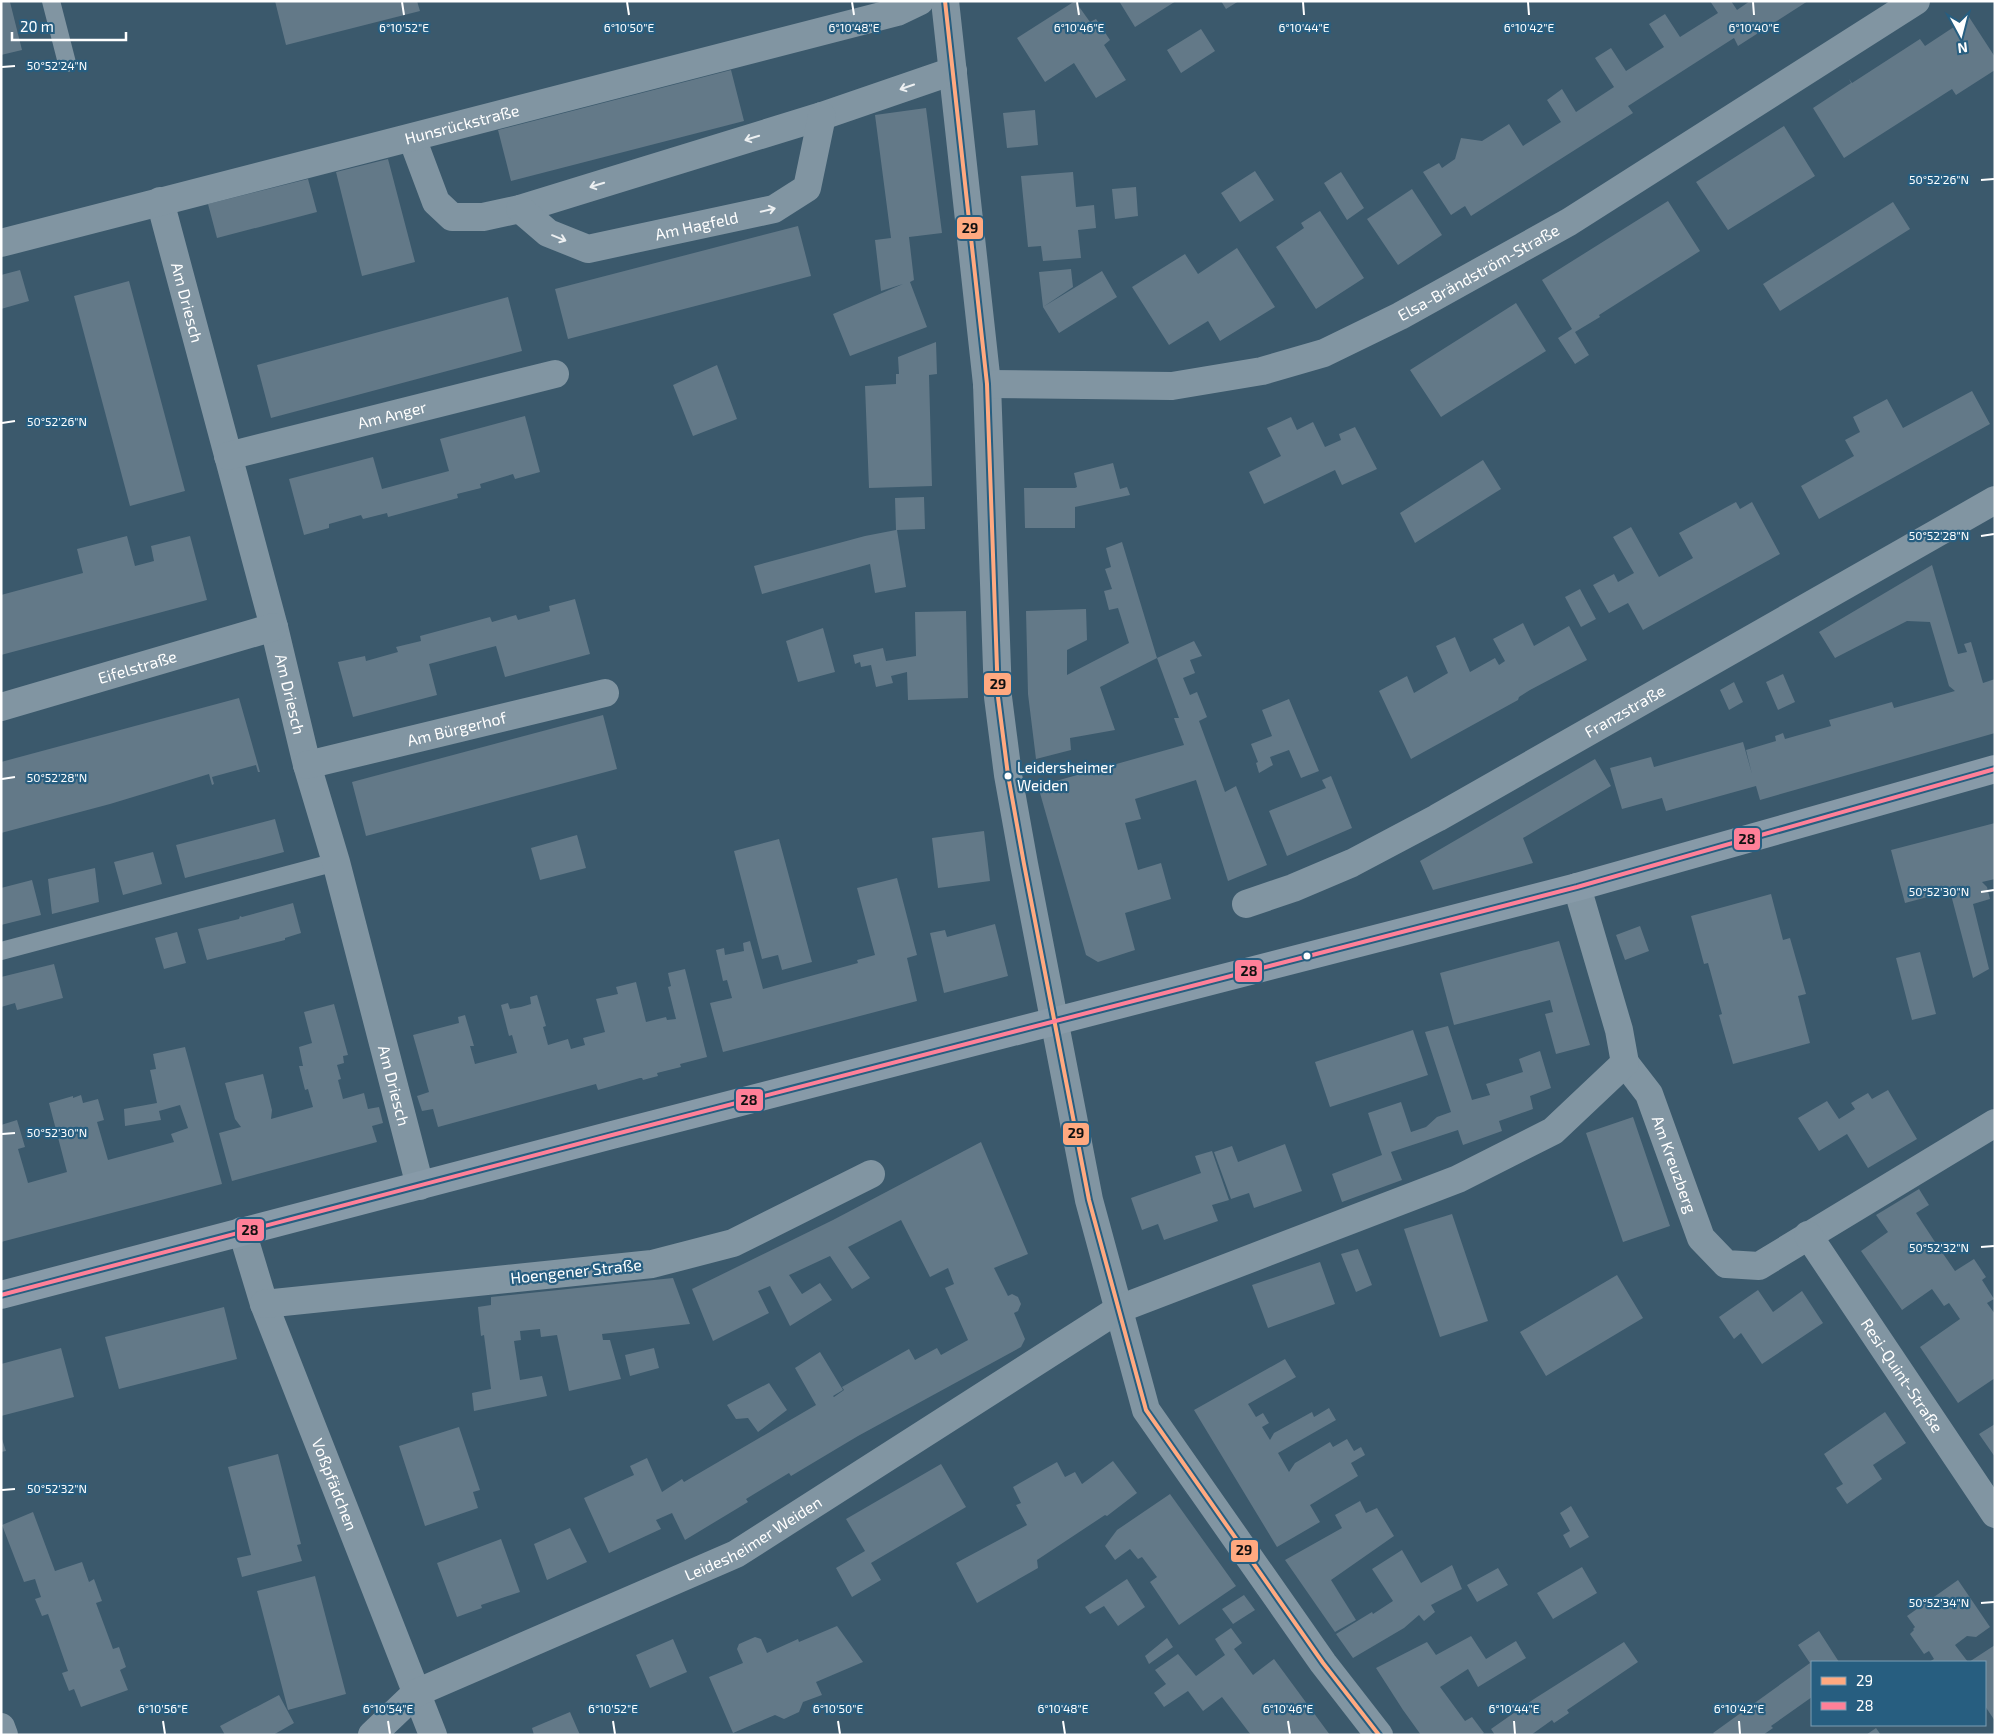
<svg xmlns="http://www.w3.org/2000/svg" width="1996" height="1736" font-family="'Exo 2',sans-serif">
<rect width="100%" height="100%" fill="#3b596c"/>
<path fill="#637988" d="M1,1L10,2L22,50L1,55Z
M275,1H417L420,11L286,45Z
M1075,1L1090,22L1096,19L1110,40L1104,45L1126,80L1096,98L1074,63L1045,82L1017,38Z
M1119,1H1176L1135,27Z
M1221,1H1239L1226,9Z
M1710,1H1731L1737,10L1750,1H1808L1738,46L1734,38L1628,106L1633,113L1471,216L1465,206L1451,215L1423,172L1439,163L1442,168L1455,159L1461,138L1482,141L1509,124L1523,146L1561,122L1547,100L1562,89L1576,112L1614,87L1595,58L1611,48L1626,71L1664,47L1649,24L1665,14L1680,37L1718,13Z
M1969,17L1995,57V70L1956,95L1952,89L1844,158L1813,108L1851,83L1849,79L1852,83L1920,39L1925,46Z
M1201,29L1215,51L1181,73L1167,50Z
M731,70L744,121L511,181L498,130Z
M926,108L942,233L909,237L914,280L910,282L927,327L850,356L833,314L903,284L881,291L875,240L891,238L875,115Z
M1035,110L1038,145L1007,148L1003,113Z
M1784,126L1815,176L1728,230L1696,182Z
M388,159L415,262L362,276L336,172Z
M1255,171L1274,200L1240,222L1221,193Z
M1073,172L1076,207L1094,205L1096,228L1078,230L1081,258L1043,261L1041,246L1028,247L1021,176Z
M1341,172L1364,208L1347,220L1324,183Z
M308,179L317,212L217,238L208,204Z
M1136,187L1138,216L1115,219L1112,189Z
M1412,189L1442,235L1398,265L1367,219Z
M1668,201L1700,251L1599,315L1600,317L1575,332L1589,355L1575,364L1558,338L1572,329L1542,280Z
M1893,202L1910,229L1780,311L1763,284Z
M1320,211L1364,278L1316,309L1276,247L1304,228L1301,223Z
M798,226L811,276L568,339L555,289Z
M1237,248L1275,307L1220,341L1208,321L1169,345L1132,287L1185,254L1198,274Z
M1071,269L1073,287L1043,307L1039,272Z
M20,270L29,301L1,309V275Z
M1102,271L1117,297L1059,333L1043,307Z
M129,281L185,491L130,506L74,296Z
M508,297L522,351L271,418L257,365Z
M1516,303L1546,351L1441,417L1410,370Z
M936,342L937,374L929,375L932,486L869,488L865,386L896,384V374H899L898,357Z
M717,365L737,419L693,436L673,385Z
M1972,391L1990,424L1819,519L1801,486L1854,456L1845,440L1860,432L1853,417L1887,399L1903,428Z
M525,416L540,472L515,479L513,474L480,484L481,488L457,494L458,498L388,517L387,513L363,519L361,515L329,524V528L304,535L289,479L373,457L382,489L449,471L440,439Z
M1291,417L1297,430L1313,422L1325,447L1341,440L1339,434L1355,427L1377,469L1342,485L1335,470L1264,504L1249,472L1281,456L1267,428Z
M1483,460L1501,489L1415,543L1400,513Z
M1113,463L1120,489L1127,487L1130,495L1075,507V528H1025L1024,488H1075L1077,487L1074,473Z
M924,497L925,529L897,530L906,587L875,593L870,564L762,594L754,566L865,536L896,530L895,498Z
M1736,502L1740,509L1752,502L1780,554L1643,630L1628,603L1609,613L1593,585L1614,574L1618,582L1634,573L1613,537L1631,527L1659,577L1693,558L1679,533Z
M127,536L135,566L154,561L151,546L190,536L207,600L1,655V595L83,573L77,549Z
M1122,542L1157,658L1100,687L1115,730L1070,738L1071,750L1036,759L1028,694L1026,611L1086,609L1087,640L1067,650V675L1129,643L1118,608L1109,610L1104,591L1112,589L1105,569L1111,567L1106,548Z
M1932,565L1958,654L1967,652L1964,644L1971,642L1983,683L1995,679V733L1760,800L1756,786L1666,811L1662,798L1622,809L1610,768L1651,757L1654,767L1743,742L1752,774L1746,750L1776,741L1775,736L1783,733L1785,739L1831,726L1829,720L1892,702L1894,708L1955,691L1949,686L1930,622L1907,621L1835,658L1819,632Z
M1580,589L1596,619L1581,627L1565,597Z
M575,599L590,654L505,677L496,646L462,655L429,664L437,695L353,717L338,662L365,656L366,661L398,652L396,647L421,641L420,636L490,617L492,622L516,615L518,620L550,611L549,606Z
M966,611L968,698L908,700L907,672L891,676L893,683L876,687L871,665L861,667L860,662L855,664L853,655L883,648L886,661L916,656L915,612Z
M1523,623L1534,646L1569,626L1587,660L1530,690L1519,697L1518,700L1411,759L1379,691L1407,676L1414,693L1448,673L1436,646L1455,637L1470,672L1495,658L1499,665L1505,661L1493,639Z
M823,628L835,672L798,682L786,641Z
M1194,641L1202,656L1190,660L1195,673L1183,678L1190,695L1197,692L1207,717L1199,721L1225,792L1236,786L1267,865L1228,881L1196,780L1135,799L1141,819L1125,823L1138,870L1161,863L1171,899L1125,913L1135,950L1098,962L1086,955L1038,786L1184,745L1174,718H1179L1157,658Z
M1783,674L1795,702L1778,710L1766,682Z
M1734,682L1743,702L1729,710L1720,690Z
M239,698L260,772H258L256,765L212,777L214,784L212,785L209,774L110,804L1,833V762Z
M1289,699L1319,771L1301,778L1289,750L1270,757L1273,765L1259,773L1256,763L1258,762L1251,744L1272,736L1262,710Z
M603,715L617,769L366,836L352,782Z
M1595,759L1611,786L1523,838L1533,863L1433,890L1420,861Z
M1331,776L1352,828L1287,856L1269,811L1326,788L1322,780Z
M275,819L284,852L185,878L176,845Z
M1995,823V879L1982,882L1987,887L1990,899L1973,904L1989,969L1973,978L1950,891L1905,903L1891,850Z
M984,831L990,881L938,888L932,838Z
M577,835L586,868L540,880L531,848Z
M779,839L812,962L782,970L778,955L762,959L734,851Z
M153,852L162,884L123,895L114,862Z
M95,868L99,902L52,914L48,879Z
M897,878L917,955L907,958L917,1001L723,1052L710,1003L732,998L727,980L723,981L716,950L724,948L725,955L744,951L743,943L750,941L763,989L858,963L857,960L875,955L857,888Z
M32,880L41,915L1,925V888Z
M1771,894L1783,940L1790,938L1806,994L1798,996L1810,1043L1733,1064L1719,1015L1722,1014L1708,963L1704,964L1691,916Z
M293,903L301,933L285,938V940L207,960L198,929L239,919L240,916L242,917Z
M995,924L1008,976L944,993L930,933L945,930L947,937Z
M1640,926L1649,951L1625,960L1616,935Z
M177,932L186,963L164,969L155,938Z
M1559,941L1590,1045L1556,1054L1545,1014L1553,1012L1550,1000L1454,1025L1440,973Z
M1920,952L1936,1014L1912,1020L1896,958Z
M54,964L63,998L17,1010L15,1003L1,1007V977Z
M685,969L707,1057L680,1064L681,1067L657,1073L658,1076L643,1080L642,1078H640L598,1090L596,1084L438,1127L433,1109L422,1111L417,1096L429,1092L413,1035L459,1023L458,1017L465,1015L474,1046H470L475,1064L517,1053L512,1035L509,1036L501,1005L508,1003L510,1009L521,1007L531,1004L530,997L537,995L546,1026L543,1027L548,1045L568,1039L571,1049L585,1045L583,1038L605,1032L596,999L618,994L616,987L636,982L646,1022L666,1017L667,1020L676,1019L668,987L671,986L668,973Z
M334,1004L348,1055L343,1056L344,1063L337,1065L341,1079L338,1080L343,1099L364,1093L368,1109L379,1107L383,1123L372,1126L377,1142L232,1181L219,1133L241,1127L235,1119L225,1083L263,1074L272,1110L271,1119L313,1107L308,1089L305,1090L299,1066H303L299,1047L312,1043L304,1012Z
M1448,1026L1472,1100L1490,1095L1486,1084L1523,1072L1519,1059L1540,1051L1551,1088L1530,1096L1533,1109L1499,1121L1502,1131L1463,1145L1458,1130L1391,1152L1402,1180L1342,1202L1332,1174L1382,1155L1368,1113L1401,1102L1411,1132L1426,1127L1437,1117L1451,1112L1425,1032Z
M1413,1030L1428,1075L1330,1107L1315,1062Z
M185,1047L222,1184L1,1242V1125L17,1120L25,1147L18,1149L28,1183L67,1172L49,1103L73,1096V1098L81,1095L83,1103L98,1099L104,1120L97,1122L108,1160L174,1142L171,1134L188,1128L180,1105L159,1111L161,1120L125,1126L124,1109L157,1103L150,1070L156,1069L153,1054Z
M1888,1090L1917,1139L1868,1168L1847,1134L1819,1151L1798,1118L1827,1101L1839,1119L1855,1109L1851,1103L1868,1093L1872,1099Z
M1633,1117L1670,1226L1623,1242L1586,1133Z
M981,1142L1028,1254L994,1268L1008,1296L1012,1294L1018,1297L1021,1304L1018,1311L1014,1313L1025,1339L1021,1347L858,1436L791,1476L789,1473L746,1499L748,1502L685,1540L672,1513L656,1520L661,1529L609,1553L584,1498L634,1475L630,1466L647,1458L662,1492L682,1479L684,1482L816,1405L795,1368L820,1352L843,1390L833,1396L834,1397L844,1390L842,1387L909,1349L915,1360L937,1348L941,1355L968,1340L945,1288L954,1284L948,1268L930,1277L901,1220L848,1247L870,1278L852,1289L830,1256L789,1275L802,1294L820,1283L832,1300L790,1326L770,1286L758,1291L769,1313L713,1341L692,1289L833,1220Z
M1285,1144L1302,1191L1254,1208L1249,1193L1231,1199L1214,1152L1232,1146L1238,1162Z
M1212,1151L1229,1200L1212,1205L1218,1221L1164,1240L1158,1224L1142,1230L1131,1198L1201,1173L1195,1156Z
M1919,1189L1929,1205L1916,1213L1937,1245L1955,1271L1974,1259L1986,1277L1982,1280L1994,1299L1987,1303L1995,1314V1378L1958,1403L1920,1347L1960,1319L1949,1303L1944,1306L1932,1289L1902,1310L1861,1251L1888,1232L1876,1215Z
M1452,1214L1488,1321L1440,1337L1404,1229Z
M1358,1249L1372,1285L1356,1292L1341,1254Z
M1320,1262L1335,1304L1268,1328L1252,1285Z
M1617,1275L1643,1318L1546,1376L1520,1332Z
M673,1278L690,1324L602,1334L603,1340H610L621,1379L569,1391L557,1335L541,1337L540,1329L520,1331L521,1340L514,1341L520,1380L542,1376L547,1396L474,1411L472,1393L491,1389L484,1335L481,1336L478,1307L491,1305V1297Z
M1758,1290L1773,1312L1802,1291L1823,1323L1762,1364L1741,1333L1734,1339L1719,1317Z
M224,1307L237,1359L119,1389L105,1337Z
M61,1348L74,1397L1,1416V1364Z
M654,1348L659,1368L630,1376L625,1355Z
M1285,1359L1296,1377L1248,1404L1256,1417L1263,1413L1269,1423L1262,1427L1270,1440L1274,1433L1312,1412L1314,1417L1329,1408L1336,1420L1278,1453L1289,1472L1295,1463L1330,1442L1333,1447L1347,1439L1354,1451L1361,1447L1365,1455L1351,1463L1358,1476L1310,1505L1320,1522L1277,1547L1194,1410Z
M769,1383L787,1410L758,1432L748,1418L736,1419L727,1405Z
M1885,1412L1906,1443L1873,1465L1882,1479L1847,1504L1836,1488L1843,1484L1824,1454Z
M1995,1424V1457L1979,1434Z
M459,1427L480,1490L473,1492L478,1508L425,1526L399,1446Z
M1,1436L6,1451L1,1452Z
M278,1454L301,1544L297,1545L302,1561L242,1577L237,1558L251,1555L228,1467Z
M1113,1461L1137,1493L1107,1516L1105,1515L1037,1560L1038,1568L977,1603L956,1563L1027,1525L1016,1505L1021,1503L1013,1487L1057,1462L1065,1477L1075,1472L1082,1484Z
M941,1464L966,1507L871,1563L881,1580L852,1597L836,1568L865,1551L846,1519Z
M1170,1494L1236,1586L1179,1625L1150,1582L1157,1577L1142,1557L1138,1559L1130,1549L1115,1560L1105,1546L1117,1530Z
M1360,1501L1366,1513L1377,1508L1394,1536L1331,1580L1356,1620L1335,1632L1285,1560L1342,1528L1335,1515Z
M1571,1506L1589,1537L1570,1548L1563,1535L1570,1531L1560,1513Z
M33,1512L55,1571L82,1562L89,1582L94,1579L102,1601L96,1603L113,1649L119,1647L126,1667L120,1670L128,1690L81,1707L74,1689L69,1691L62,1673L68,1671L48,1614L42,1616L35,1599L41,1597L35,1579L24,1582L2,1525Z
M570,1528L587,1562L547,1580L534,1544Z
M501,1539L520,1592L481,1605L482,1608L457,1617L437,1563Z
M1402,1550L1421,1583L1452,1565L1462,1589L1431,1605L1435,1612L1424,1621L1419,1615L1404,1628L1353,1658L1336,1634L1372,1612L1373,1614L1393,1601L1372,1569Z
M1582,1567L1597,1593L1553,1619L1537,1593Z
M1498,1568L1508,1585L1477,1602L1467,1585Z
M315,1576L346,1694L288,1710L257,1591Z
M1127,1579L1145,1607L1118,1626L1104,1606L1090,1614L1085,1607Z
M1958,1580L1990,1627L1976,1637L1967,1636L1955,1645L1968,1662H1929L1934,1659L1929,1651L1924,1654L1910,1634L1914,1630L1913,1629L1915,1627L1907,1616Z
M1244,1595L1255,1610L1233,1624L1222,1609Z
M837,1626L863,1662L816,1682L822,1695L803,1702L799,1712L784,1719L775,1715L733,1733L709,1677L743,1663L737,1649L739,1644L755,1637L761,1639L767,1653L798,1639L799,1642Z
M1231,1628L1242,1643L1234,1649L1253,1675L1274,1659L1330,1735H1251L1222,1697L1203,1711L1188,1691L1164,1707L1154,1693L1166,1684L1155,1670L1178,1654L1196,1676L1225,1655L1215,1639Z
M1819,1631L1839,1662H1812V1697L1771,1726L1773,1728L1763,1735H1715L1713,1733L1810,1663L1798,1645Z
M1471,1636L1486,1659L1516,1641L1526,1658L1478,1687L1468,1669L1440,1687L1465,1721L1472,1717L1484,1733L1481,1735H1421L1403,1710L1376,1668L1427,1642L1436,1655Z
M1167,1638L1173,1647L1149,1664L1145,1656Z
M673,1639L687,1672L650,1688L636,1655Z
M1624,1642L1638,1662L1567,1710L1569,1713L1554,1723L1552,1720L1531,1735H1495L1491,1729L1534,1699Z
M1995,1645V1721L1985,1706V1662H1969Z
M279,1695L294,1723L273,1735H225L220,1726Z
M570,1712L580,1735H534L532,1728Z
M1876,1728L1881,1735H1866Z"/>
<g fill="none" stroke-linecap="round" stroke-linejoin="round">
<path stroke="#8195a2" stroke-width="18" d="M51,1L67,63
M1,951L336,862"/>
<g stroke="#8195a2" stroke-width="28">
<path d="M945,1L987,384L998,697L1008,775L1024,864L1089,1200L1146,1410L1323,1663L1379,1735"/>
<path d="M412,138L436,202L452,217H483L520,209L822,116L953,71"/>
<path id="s1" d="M160,201L274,627L307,765L336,862L420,1186"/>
<path id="s2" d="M520,209L548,233L588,249L774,209L807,188L822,116"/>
<path id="s3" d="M1,243L897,12L920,1"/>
<path id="s4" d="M987,384L1172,386L1262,371L1324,353L1400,316L1569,222L1916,1"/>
<path id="s5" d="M228,456L555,374"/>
<path id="s6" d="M1,707L274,627"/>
<path id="s7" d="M307,765L605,693"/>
<path id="s8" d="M1246,904L1293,888L1352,863L1437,818L1995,500"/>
<path id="s9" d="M1625,1063L1649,1094L1701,1238L1726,1264L1759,1266L1995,1123"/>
<path id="s10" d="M242,1231L264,1304L433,1735"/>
<path id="s11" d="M1808,1235L1995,1514"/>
<path d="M264,1304L652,1264L733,1243L871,1174"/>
<path d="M1,1727L4,1735"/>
<path id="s12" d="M372,1735L416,1693L736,1554L1119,1309L1458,1179L1553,1131L1625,1063L1619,1030L1577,887"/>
</g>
<path stroke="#879aa8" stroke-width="28" d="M1,1295L612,1135L1577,887L1995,769"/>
<g stroke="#275e80" stroke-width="8">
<path id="bus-1" d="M945,1L987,384L998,697L1008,775L1024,864L1089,1200L1146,1410L1323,1663L1379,1735"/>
</g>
<g stroke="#275e80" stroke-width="8">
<path id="bus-2" d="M1,1295L612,1135L1577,887L1995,769"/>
</g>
<use href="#bus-1" stroke="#ffa980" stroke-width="4"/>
<use href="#bus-2" stroke="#ff8098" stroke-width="4"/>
</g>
<defs><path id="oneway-shaft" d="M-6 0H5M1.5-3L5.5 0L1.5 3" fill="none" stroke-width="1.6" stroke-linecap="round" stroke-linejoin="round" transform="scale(1.25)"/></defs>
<g stroke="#eceff1">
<use href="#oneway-shaft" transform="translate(907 87) rotate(161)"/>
<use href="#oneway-shaft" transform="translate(752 138) rotate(163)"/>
<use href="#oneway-shaft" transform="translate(597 185) rotate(163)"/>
<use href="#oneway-shaft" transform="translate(768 210) rotate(-14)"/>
<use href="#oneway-shaft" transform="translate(559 238) rotate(22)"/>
</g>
<path fill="none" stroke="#fff" stroke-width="2" d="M402,2L404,15M627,2L629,15M852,2L854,15M1077,2L1079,15M1303,2L1304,15M1528,2L1529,15M1753,2L1754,15M2,67L15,66M1981,180L1994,179M2,423L15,421M1981,536L1994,534M2,779L15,777M1981,892L1994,890M2,1134L15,1133M1981,1247L1994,1246M2,1490L15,1489M1981,1603L1994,1602M163,1721L165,1734M388,1721L390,1734M613,1721L615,1734M838,1721L840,1734M1063,1721L1065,1734M1288,1721L1290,1734M1514,1721L1515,1734M1739,1721L1740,1734"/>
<g fill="#fff" stroke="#275e80" stroke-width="2">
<circle cx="1008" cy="776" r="4.5"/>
<circle cx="1307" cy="956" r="4.5"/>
</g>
<g text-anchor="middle" stroke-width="4.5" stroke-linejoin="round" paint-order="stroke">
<g font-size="15" fill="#fff" stroke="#275e80" text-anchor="start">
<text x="1017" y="773">Leidersheimer<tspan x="1017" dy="18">Weiden</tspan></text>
</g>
<g font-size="16" fill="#fff" stroke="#275e80">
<text dy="6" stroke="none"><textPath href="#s3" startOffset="476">Hunsrückstraße</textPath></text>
<text dy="6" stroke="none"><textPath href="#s2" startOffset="191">Am Hagfeld</textPath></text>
<text dy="6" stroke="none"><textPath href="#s4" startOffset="515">Elsa-Brändström-Straße</textPath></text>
<text dy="6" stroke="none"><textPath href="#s1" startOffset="105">Am Driesch</textPath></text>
<text dy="6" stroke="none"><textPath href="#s5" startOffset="169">Am Anger</textPath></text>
<text dy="6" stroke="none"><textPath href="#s6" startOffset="142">Eifelstraße</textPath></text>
<text dy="6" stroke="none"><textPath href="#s1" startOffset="510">Am Driesch</textPath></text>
<text dy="6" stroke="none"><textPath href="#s8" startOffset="426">Franzstraße</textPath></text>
<text dy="6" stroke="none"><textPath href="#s7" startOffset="154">Am Bürgerhof</textPath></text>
<text dy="6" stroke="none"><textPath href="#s1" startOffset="915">Am Driesch</textPath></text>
<text dy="6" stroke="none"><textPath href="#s9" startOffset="114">Am Kreuzberg</textPath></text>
<text transform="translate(576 1271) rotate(-6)" y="6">Hoengener Straße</text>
<text dy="6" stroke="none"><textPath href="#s11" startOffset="169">Resi-Quint-Straße</textPath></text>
<text dy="6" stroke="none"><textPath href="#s10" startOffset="270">Voßpfädchen</textPath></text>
<text dy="6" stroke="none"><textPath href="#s12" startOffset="432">Leidesheimer Weiden</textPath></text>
</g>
</g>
<g font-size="12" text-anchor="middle" fill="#fff" stroke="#275e80" stroke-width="4.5" stroke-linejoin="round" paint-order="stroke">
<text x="404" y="32">6°10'52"E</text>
<text x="629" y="32">6°10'50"E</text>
<text x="854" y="32">6°10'48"E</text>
<text x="1079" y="32">6°10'46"E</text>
<text x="1304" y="32">6°10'44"E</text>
<text x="1529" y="32">6°10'42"E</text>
<text x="1754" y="32">6°10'40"E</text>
<text x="57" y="70">50°52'24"N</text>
<text x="1939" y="184">50°52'26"N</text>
<text x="57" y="426">50°52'26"N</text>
<text x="1939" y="540">50°52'28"N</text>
<text x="57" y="782">50°52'28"N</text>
<text x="1939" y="896">50°52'30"N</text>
<text x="57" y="1137">50°52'30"N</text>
<text x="1939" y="1252">50°52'32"N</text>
<text x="57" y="1493">50°52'32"N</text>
<text x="1939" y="1607">50°52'34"N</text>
<text x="163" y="1713">6°10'56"E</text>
<text x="388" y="1713">6°10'54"E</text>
<text x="613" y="1713">6°10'52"E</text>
<text x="838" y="1713">6°10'50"E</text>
<text x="1063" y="1713">6°10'48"E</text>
<text x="1288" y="1713">6°10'46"E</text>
<text x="1514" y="1713">6°10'44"E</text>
<text x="1739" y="1713">6°10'42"E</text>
</g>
<g stroke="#275e80" stroke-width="2">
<rect x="956" y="216" width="28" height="24" rx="5" fill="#ffa980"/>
<rect x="983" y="672" width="29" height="24" rx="5" fill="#ffa980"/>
<rect x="1733" y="827" width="28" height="24" rx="5" fill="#ff8098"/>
<rect x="1234" y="959" width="29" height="24" rx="5" fill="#ff8098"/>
<rect x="735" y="1088" width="29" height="24" rx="5" fill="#ff8098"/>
<rect x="1062" y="1122" width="28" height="24" rx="5" fill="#ffa980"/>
<rect x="236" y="1218" width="29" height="24" rx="5" fill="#ff8098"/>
<rect x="1230" y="1539" width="29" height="24" rx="5" fill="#ffa980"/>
</g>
<g font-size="14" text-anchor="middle" font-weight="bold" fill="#111">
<text x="970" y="233">29</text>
<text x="998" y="689">29</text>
<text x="1747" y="844">28</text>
<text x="1249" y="976">28</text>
<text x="749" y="1105">28</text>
<text x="1076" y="1138">29</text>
<text x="250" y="1235">28</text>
<text x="1244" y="1555">29</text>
</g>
<rect width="1996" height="1736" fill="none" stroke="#ffffff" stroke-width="5"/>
<rect x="1811" y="1661" width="175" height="65" fill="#275e80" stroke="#7d9eb3"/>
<rect x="1821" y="1677" width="25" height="8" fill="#ffa980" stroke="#7d9eb3"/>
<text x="1856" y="1686" font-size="15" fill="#ffffff">29</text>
<rect x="1821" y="1702" width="25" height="8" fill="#ff8098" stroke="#7d9eb3"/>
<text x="1856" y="1711" font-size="15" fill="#ffffff">28</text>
<g transform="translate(1961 35) rotate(173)" stroke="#275e80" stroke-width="4" paint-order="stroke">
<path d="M0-4L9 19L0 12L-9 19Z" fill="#ffffff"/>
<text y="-8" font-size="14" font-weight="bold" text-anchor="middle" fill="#ffffff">N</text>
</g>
<path d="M12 32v8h114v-8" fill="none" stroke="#ffffff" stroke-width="2.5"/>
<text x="20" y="32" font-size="15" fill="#ffffff" stroke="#275e80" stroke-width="4" paint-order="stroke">20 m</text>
</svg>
